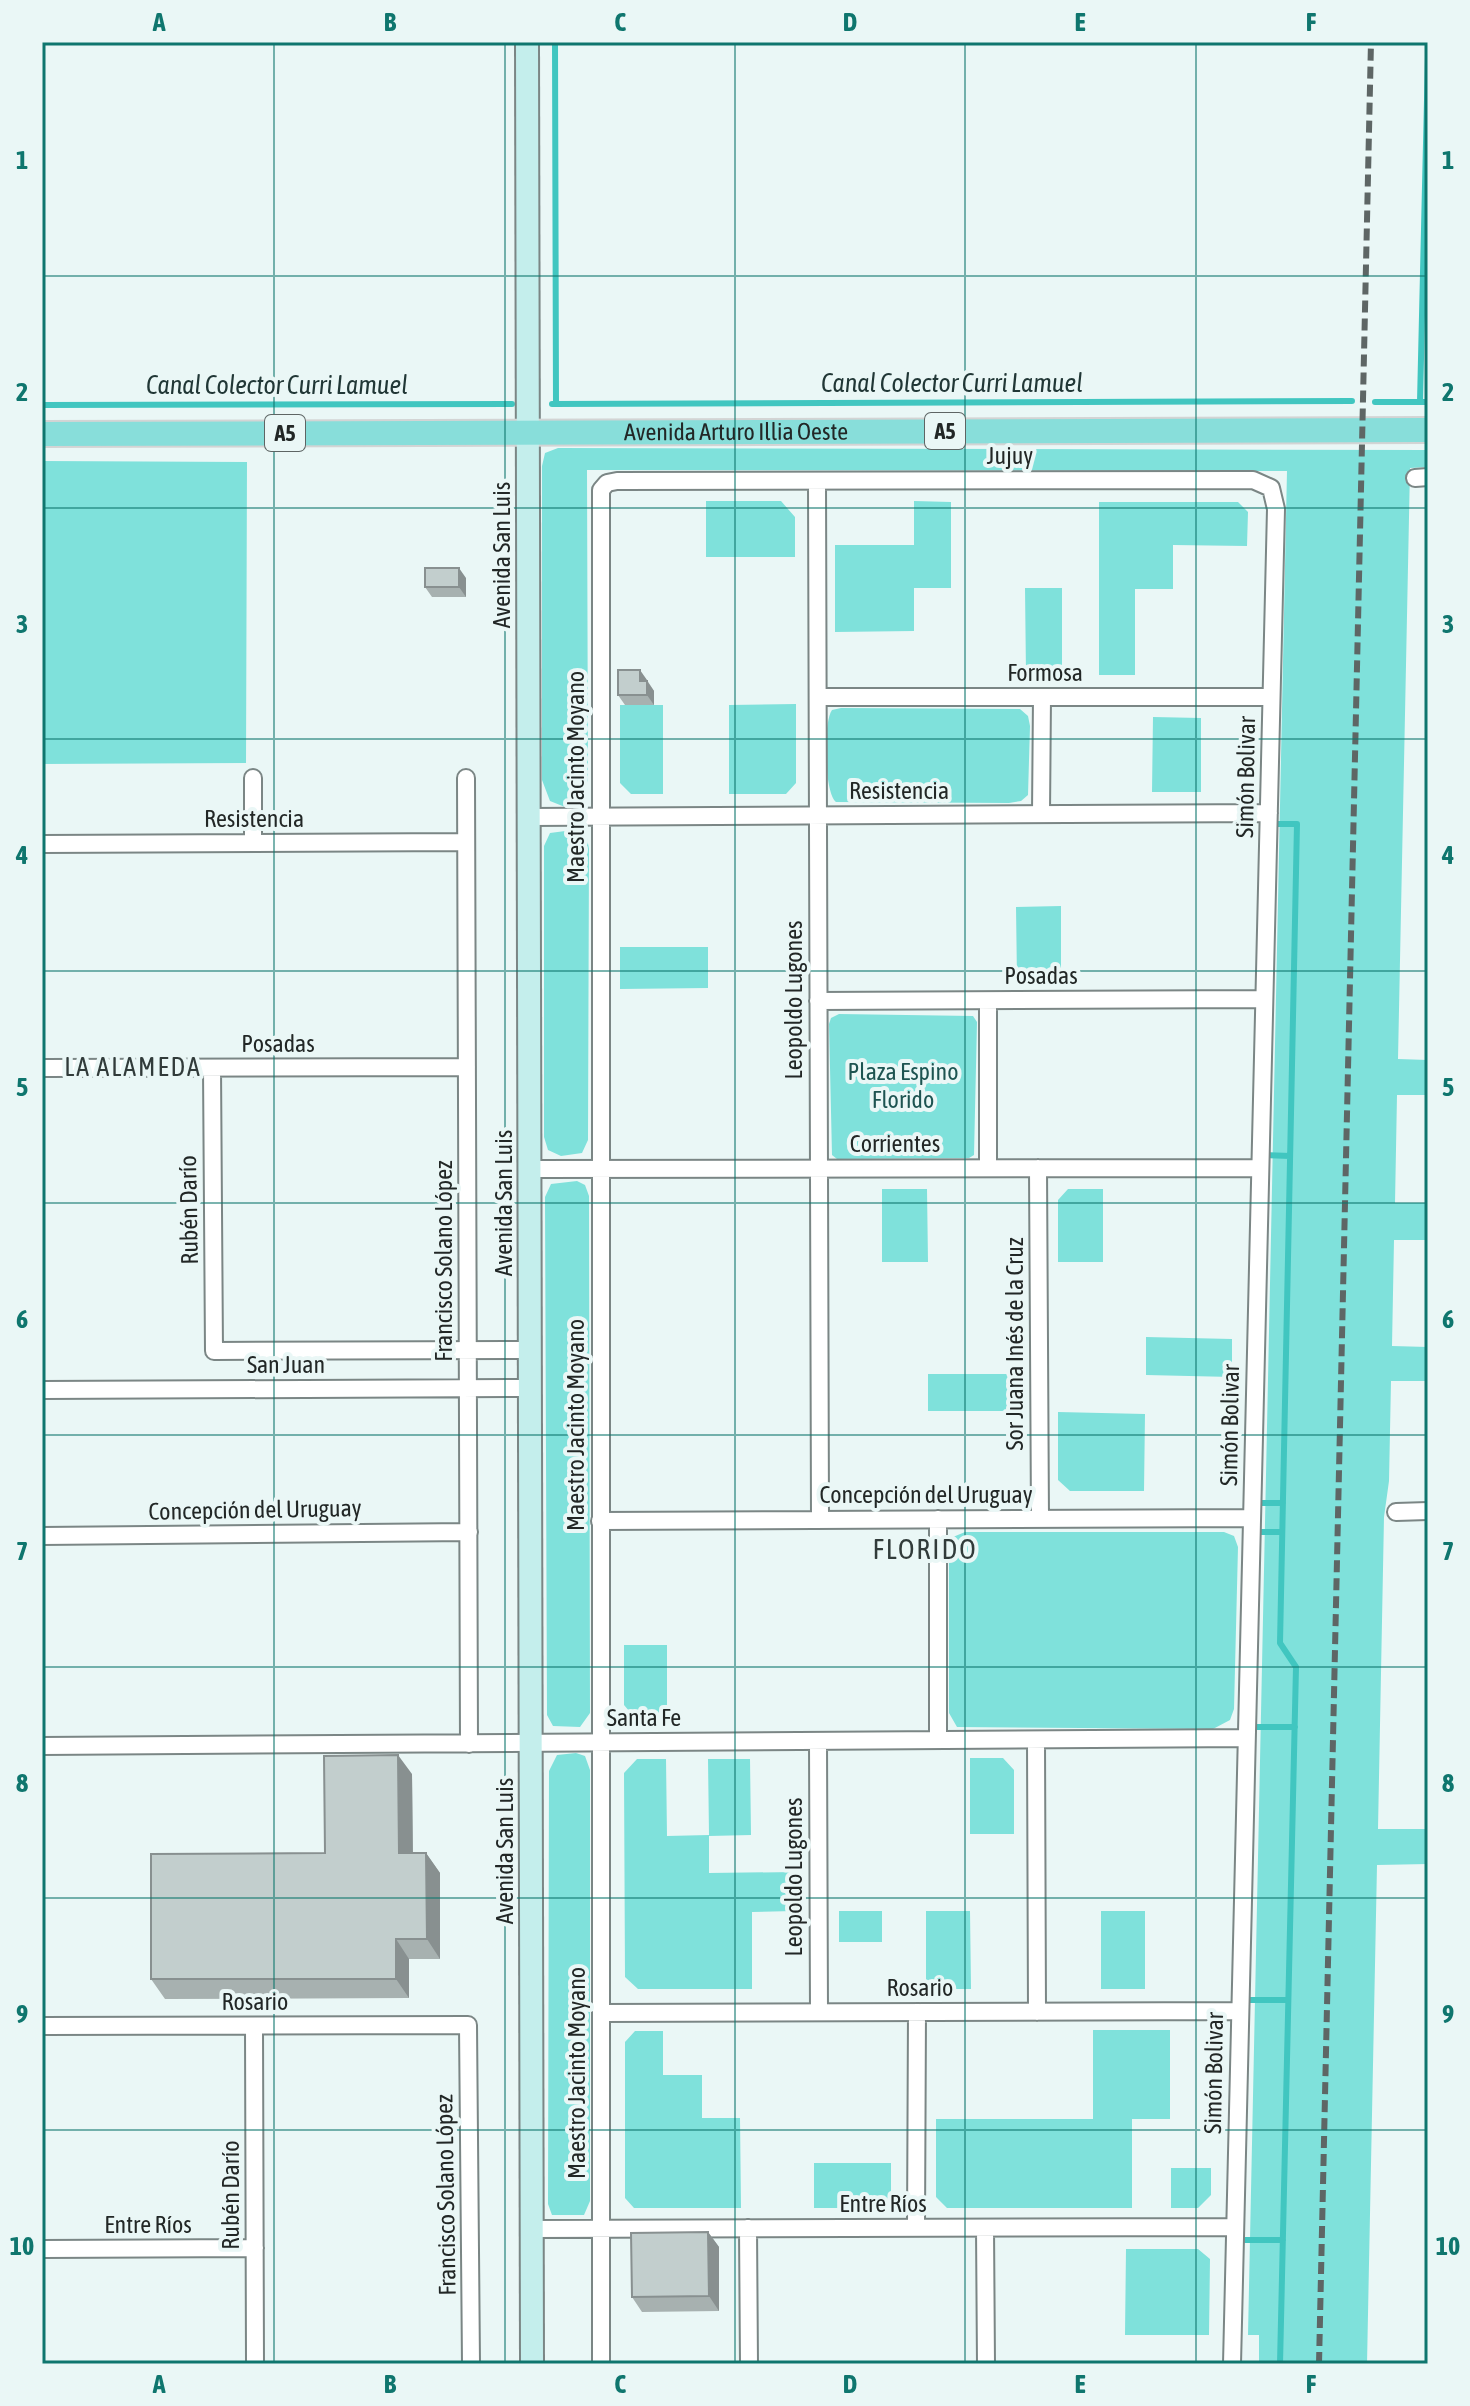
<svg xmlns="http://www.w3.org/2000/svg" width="1470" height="2406" font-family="'Asap Condensed',sans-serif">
<rect width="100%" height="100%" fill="#eaf7f6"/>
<path fill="#7fe1db" d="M558,448L1428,450V467L1410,468L1398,1059L1428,1060V1095H1397L1395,1203H1428V1240H1394L1392,1346L1428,1347V1381H1391L1389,1481L1384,1517L1378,1829H1428V1864L1377,1865L1367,2364H1259V2335H1248L1287,471L587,470L588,781L580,802L565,807L550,801L542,780V466L545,453Z
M42,461L247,462L246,763L42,764Z
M706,501H781L795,517V557H706Z
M914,501L951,502V588H914V631L835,632V545H914Z
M1099,502H1238L1248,512L1247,546L1173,545V589H1135V675H1099Z
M1025,588H1062V675H1026Z
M796,704V783L786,794H729V705Z
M620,705H663V794H631L620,783Z
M841,708L1020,709L1028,716L1030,726L1028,795L1021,801L1009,803L836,802C824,792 823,722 832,710Z
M1153,717L1201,718V792H1152Z
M573,830L587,838L589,849L588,1140L582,1153L561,1156L548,1150L544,1137V846L550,833Z
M1061,906V980H1017L1016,907Z
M620,947H708V988L620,989Z
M839,1014L973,1016L977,1022L974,1155L969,1158L837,1159L832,1155L829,1024L831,1018Z
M577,1181L585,1185L589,1196L590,1713L580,1727L553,1726L547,1715L545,1197L551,1184Z
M882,1189H927L928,1262H882Z
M1068,1189H1103V1262H1058V1200Z
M1146,1337L1232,1339V1377L1146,1375Z
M928,1374H1015V1411H928Z
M1058,1412L1145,1414L1144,1491H1070L1058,1480Z
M965,1532H1224L1234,1536L1238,1547L1234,1709L1230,1720L1213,1729L957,1727L949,1713V1548L953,1537Z
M624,1645H667V1718H635L624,1705Z
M576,1753L585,1756L590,1770V2201L584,2215H552L548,2204L549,1771L557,1755Z
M970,1758H1003L1014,1770V1834H970Z
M637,1759H666L667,1836L709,1835L708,1759H750L751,1835L709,1836V1873L794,1872V1911L752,1912V1989H638L625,1977L624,1773Z
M839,1911H882V1942H839Z
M926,1911H970L971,1989H926Z
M1101,1911H1145V1989H1101Z
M1093,2030H1170V2119H1132V2208H947L936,2197V2119H1093Z
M635,2031H663V2075H702V2118H740L741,2208H634L625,2198V2042Z
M814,2163H891V2195L879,2208H814Z
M1171,2168H1211V2195L1198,2208H1171Z
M1126,2249H1198L1210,2259L1209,2335H1125Z"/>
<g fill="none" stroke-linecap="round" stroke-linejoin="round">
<path stroke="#41c6c0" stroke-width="6" d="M555,42L556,404
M1375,402H1428
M1420,402L1428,57
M552,404L1352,401
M42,405L512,404
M1269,824H1297L1280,1643L1296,1667L1280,2364
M1264,1155L1290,1156
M1256,1503H1283
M1255,1532H1282
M1250,1727H1295
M1244,2000H1288
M1238,2240H1283"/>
<g stroke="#7b8685" stroke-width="20">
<path id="street" d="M1415,478L1428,477
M817,481L820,1520
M818,697H1271
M253,778V843
M466,778L469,1744
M1041,814L1042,697
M529,817L1269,813
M42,844L466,842
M818,1001L1264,999
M988,1001V1168
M42,1068L467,1067
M212,1068L214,1351L530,1350
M1038,1168L1040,1519
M530,1169L1260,1168
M42,1390L530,1388
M1396,1512L1428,1511
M938,1519V1740
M600,1521L1252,1518
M42,1536L469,1532
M1036,1740L1037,2012
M818,1741L819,2012
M42,1746L1246,1738
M601,2013L1240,2011
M42,2026L468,2025L471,2364
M254,2026L255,2364
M748,2228L749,2364
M916,2228L917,2012
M985,2228L986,2364
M532,2229L1235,2227
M42,2249L255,2248
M601,2364V490L607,483L617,481L1253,480L1271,488L1276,509L1232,2364"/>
</g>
<g stroke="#7b8685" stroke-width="26">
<path id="secondary" d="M527,42L532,2364"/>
</g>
<g stroke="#d3d4d4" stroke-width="28">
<g id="primary">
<path id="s1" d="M42,434L1428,430"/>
</g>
</g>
<use href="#street" stroke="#fff" stroke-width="16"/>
<use href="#secondary" stroke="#c4eeec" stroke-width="22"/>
<use href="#primary" stroke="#88deda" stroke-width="24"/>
<path stroke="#5e6665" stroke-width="6" stroke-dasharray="12 6" stroke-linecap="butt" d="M1319,2364L1371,42"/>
</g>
<path fill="#a7b1b0" d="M466,578V597H432L425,587Z
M647,680L654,691V705H625L618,695Z
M412,1774L413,1853H426L440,1873V1959H409V1998L165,1999L151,1979L325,1853Z
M708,2232L719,2247V2311L642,2312L632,2297Z"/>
<path fill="#889090" d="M459,568L466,578V597L459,587Z
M640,670L647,680V691L640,681Z
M647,681L654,691V705L647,695Z
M398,1755L412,1774L413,1873L399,1853Z
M426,1853L440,1873V1959L427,1939Z
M396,1939L409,1959V1998L396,1979Z
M708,2232L719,2247V2311L709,2296Z"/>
<path fill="#c2cecd" stroke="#889090" stroke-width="2" d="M425,568H459V587H425Z
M618,670H640V681H647V695H618Z
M398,1755L399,1853H426L427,1939H396V1979H151V1854L325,1853L324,1756Z
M708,2232L709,2296L632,2297L631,2233Z"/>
<path fill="none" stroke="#0f766e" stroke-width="2" stroke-opacity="0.55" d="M274,42V2364M505,42V2364M735,42V2364M965,42V2364M1196,42V2364M42,276H1428M42,508H1428M42,739H1428M42,971H1428M42,1203H1428M42,1435H1428M42,1667H1428M42,1898H1428M42,2130H1428"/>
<g text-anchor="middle" stroke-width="8" stroke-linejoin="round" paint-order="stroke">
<g fill="#eaf7f6" stroke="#5e6564" stroke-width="2">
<rect x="925" y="413" width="40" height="36" rx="6"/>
<rect x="265" y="415" width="40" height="36" rx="6"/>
</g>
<g font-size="22" font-weight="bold" fill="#222726">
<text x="945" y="439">A5</text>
<text x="285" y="441">A5</text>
</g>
<g font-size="24" fill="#222726" stroke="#eaf7f6">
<text dy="8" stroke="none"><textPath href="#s1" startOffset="694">Avenida Arturo Illia Oeste</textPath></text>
<text x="1010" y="464">Jujuy</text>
<text transform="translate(502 555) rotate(-90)" y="8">Avenida San Luis</text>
<text x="1045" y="681">Formosa</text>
<text transform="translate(576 777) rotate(-90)" y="8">Maestro Jacinto Moyano</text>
<text transform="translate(1246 777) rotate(-89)" y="8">Simón Bolivar</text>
<text x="899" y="799">Resistencia</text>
<text x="254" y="827">Resistencia</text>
<text x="1041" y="984">Posadas</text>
<text transform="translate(794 1000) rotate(-90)" y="8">Leopoldo Lugones</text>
<text x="278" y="1052">Posadas</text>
<text x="895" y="1152">Corrientes</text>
<text transform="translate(504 1203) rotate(-90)" y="8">Avenida San Luis</text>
<text transform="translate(189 1210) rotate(-91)" y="8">Rubén Darío</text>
<text transform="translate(444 1261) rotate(-90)" y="8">Francisco Solano López</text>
<text transform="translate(1015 1344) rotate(-90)" y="8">Sor Juana Inés de la Cruz</text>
<text x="286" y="1373">San Juan</text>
<text transform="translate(576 1425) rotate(-90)" y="8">Maestro Jacinto Moyano</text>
<text transform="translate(1230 1425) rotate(-89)" y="8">Simón Bolivar</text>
<text x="926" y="1503">Concepción del Uruguay</text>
<text transform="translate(255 1510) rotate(-1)" y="8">Concepción del Uruguay</text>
<text x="644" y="1726">Santa Fe</text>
<text transform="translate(505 1851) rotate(-90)" y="8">Avenida San Luis</text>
<text transform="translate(794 1877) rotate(-90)" y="8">Leopoldo Lugones</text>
<text x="920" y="1996">Rosario</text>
<text x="255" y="2010">Rosario</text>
<text transform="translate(577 2073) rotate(-90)" y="8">Maestro Jacinto Moyano</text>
<text transform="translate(1214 2073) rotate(-89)" y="8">Simón Bolivar</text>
<text transform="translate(231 2195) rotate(-90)" y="8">Rubén Darío</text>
<text transform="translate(446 2195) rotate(-91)" y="8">Francisco Solano López</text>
<text x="883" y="2212">Entre Ríos</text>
<text x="148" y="2233">Entre Ríos</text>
</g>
<g font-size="24" fill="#1d5451" stroke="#eaf7f6">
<text x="903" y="1080">Plaza Espino<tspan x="903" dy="28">Florido</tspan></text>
</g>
<g font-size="26" font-style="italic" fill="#213736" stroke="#eaf7f6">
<text x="952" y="392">Canal Colector Curri Lamuel</text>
<text x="277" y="394">Canal Colector Curri Lamuel</text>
</g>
<g font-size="26" letter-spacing="2" fill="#313b3a" stroke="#eaf7f6">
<text x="133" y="1076">LA ALAMEDA</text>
</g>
<g font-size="28" letter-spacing="2" fill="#313b3a" stroke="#eaf7f6">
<text x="925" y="1559">FLORIDO</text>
</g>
</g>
<rect width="1470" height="2406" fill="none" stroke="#eaf7f6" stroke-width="88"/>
<rect x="44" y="44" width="1382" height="2318" fill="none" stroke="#0f766e" stroke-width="3"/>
<g font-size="26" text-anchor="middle" font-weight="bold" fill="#0f766e">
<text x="159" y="31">A</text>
<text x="390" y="31">B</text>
<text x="620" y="31">C</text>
<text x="850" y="31">D</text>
<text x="1080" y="31">E</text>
<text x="1311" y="31">F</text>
<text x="22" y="169">1</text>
<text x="1448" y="169">1</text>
<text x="22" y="401">2</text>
<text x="1448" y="401">2</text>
<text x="22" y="633">3</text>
<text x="1448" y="633">3</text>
<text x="22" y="864">4</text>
<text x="1448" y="864">4</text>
<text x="22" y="1096">5</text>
<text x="1448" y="1096">5</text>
<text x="22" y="1328">6</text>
<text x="1448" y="1328">6</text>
<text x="22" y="1560">7</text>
<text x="1448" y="1560">7</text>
<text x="22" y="1792">8</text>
<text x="1448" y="1792">8</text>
<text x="22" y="2023">9</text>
<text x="1448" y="2023">9</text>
<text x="22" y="2255">10</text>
<text x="1448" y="2255">10</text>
<text x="159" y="2393">A</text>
<text x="390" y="2393">B</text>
<text x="620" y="2393">C</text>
<text x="850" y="2393">D</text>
<text x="1080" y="2393">E</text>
<text x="1311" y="2393">F</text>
</g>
</svg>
